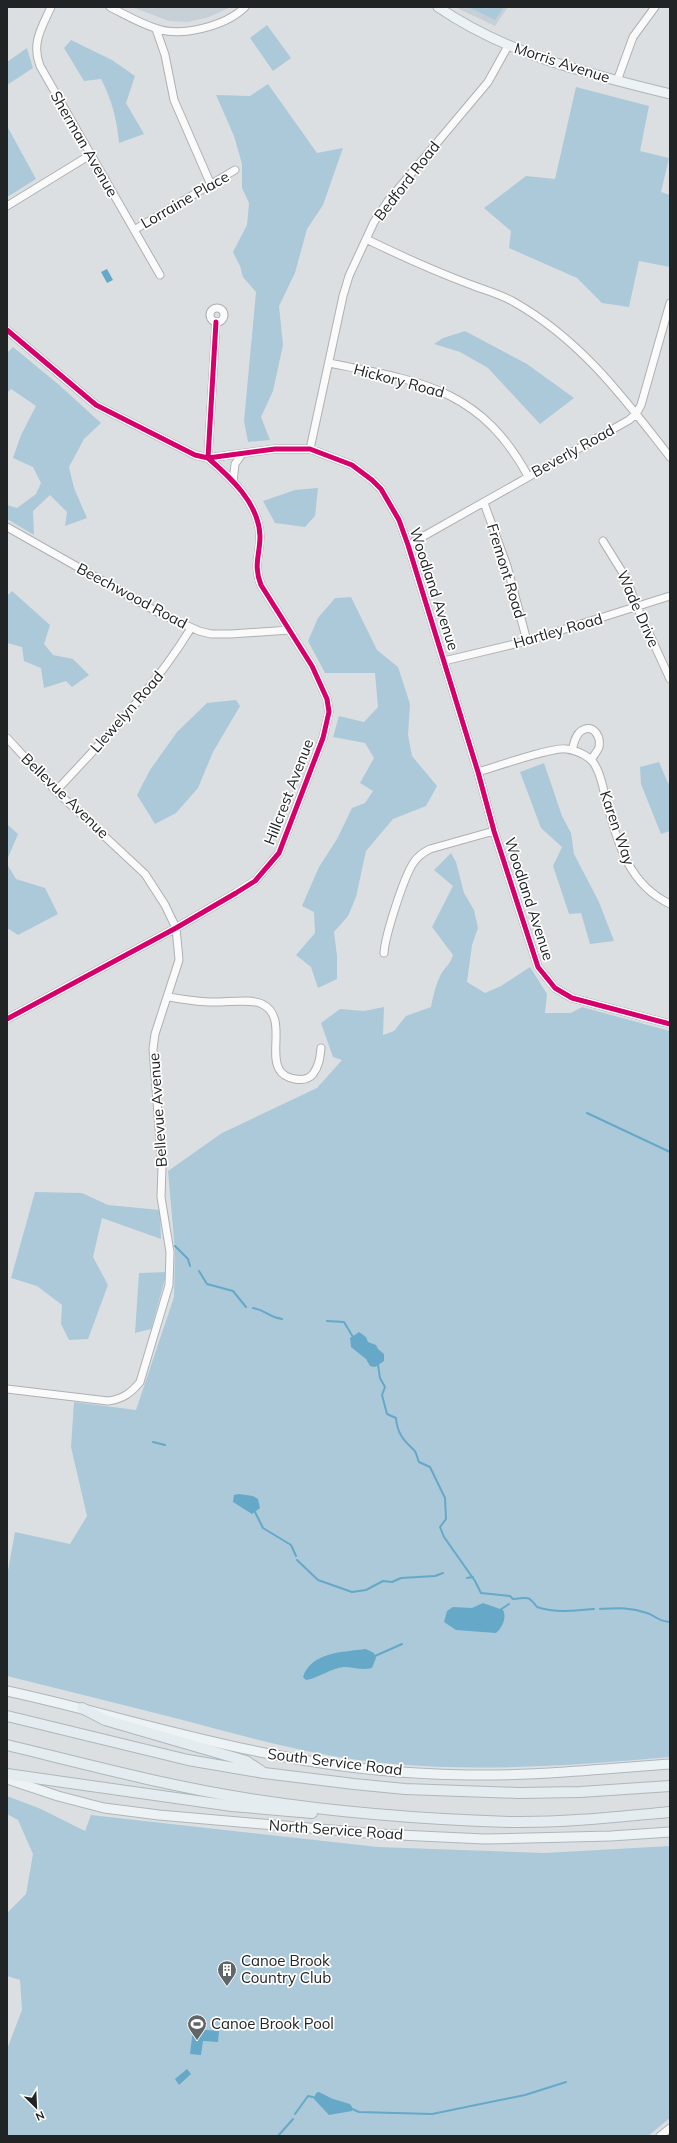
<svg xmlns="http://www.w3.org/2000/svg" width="677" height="2143" font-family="Mulish,sans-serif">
<rect width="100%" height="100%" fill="#dbdfe1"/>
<path fill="#c7d0d6" d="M132,7H231L209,17L188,22L169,21Z
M455,7H508L495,26Z"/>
<path fill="#acc9da" d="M468,7H504L495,20Z
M267,25L291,58L273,71L250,38Z
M71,40L112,60L135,76L126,103L144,134L119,143C117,120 112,100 101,79L84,81L64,48Z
M27,48L33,68L7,85V62Z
M268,84L317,153L343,148L323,205L307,229L295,273L279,306L283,345L273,391L261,417L270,440L248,442L244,421L256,292L243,277L240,266L233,252L247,225L249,203L242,188V164L234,136L216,95L250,96Z
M576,87L649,106L640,151L669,158L661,192L670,195V267L639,261L629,307L602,303L577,278L509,248L511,231L484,208L526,176L555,179Z
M7,126L36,179L9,196L7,195Z
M465,331L527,364L574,398L540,424L488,368L460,352L434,344L443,338Z
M13,347L58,384L101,423L84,439L69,467L74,488L87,518L65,526L67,512L50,495L33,511L34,535L7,519V505L17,508L36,494L41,483L33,467L13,458L21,435L36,406L11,389L7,393V353Z
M318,488L315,516L305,527L275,523L263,501L295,490Z
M12,591L50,625L44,644L53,655L73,659L89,675L72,687L66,681L44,688L41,668L24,661L22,647L7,643V596Z
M351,597L377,650L398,667L410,704L408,735L412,756L437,786L426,806L393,819L366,851L356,897L348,916L334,932L337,956V979L318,988L311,967L296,955L315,933L314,912L302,906L319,867L337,839L352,808L365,803L373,791L360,783L374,758L365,743L333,737L339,716L364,722L378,707L375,673H325L308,641L318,618L335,598Z
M236,700L240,706L213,752L198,788L176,813L155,824L137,795L150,770L177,732L207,703Z
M659,762L668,783L670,784V831L661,834L641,784L640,767Z
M544,763L562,816L571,833L574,854L599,902L614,941L590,944L581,913L569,914L553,866L562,847L541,828L520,772Z
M7,824L18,834L7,860Z
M451,853L456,862L464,893L474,910L478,928L472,945L467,982L485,993L501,986L530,967L547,994L545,1013H571L582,1007L670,1031V1757C578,1765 485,1772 393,1764C317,1758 244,1736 171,1717C117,1703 62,1690 7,1676V1576L15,1532L70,1544L87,1516L71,1447L74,1402L136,1410L174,1297L175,1251L168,1171L222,1133L317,1088L342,1060L333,1057L321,1023L340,1009L364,1011L384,1007L383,1035L394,1031L406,1016L431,1007C433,995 436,984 441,974C446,966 450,965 453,955L432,927L453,886L434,870Z
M7,864L16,879L45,888L58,914L18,935L7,928Z
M35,1192L82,1193L108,1205L160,1210L161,1239L102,1218L93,1257L108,1285L88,1339L69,1340L61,1324L62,1305L37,1286L11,1278Z
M167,1272L151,1329L135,1333L139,1273Z
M7,1796L41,1809L85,1831L91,1815L378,1847L544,1853L670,1846V2118L648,2136H7V2049L22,2010L20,1980L7,1976V1913L26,1894L33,1854L18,1820L7,1814Z"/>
<path fill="#65a8c8" d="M107,269L113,280L107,283L101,272Z
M359,1332L366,1337L368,1342L376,1345L378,1349L384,1354V1361L375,1367L370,1366L366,1359L351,1347L350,1338Z
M239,1494L253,1496L258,1499L260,1508L252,1514L233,1502L234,1495Z
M483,1603L503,1610C507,1618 502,1628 496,1633L456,1630L444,1622L447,1611L453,1607L472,1608Z
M366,1649L374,1653L376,1658L372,1668C362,1671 353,1667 344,1667C331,1668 319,1678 306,1680L303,1677C311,1652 343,1652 366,1649Z
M193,2029L219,2031L218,2042L203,2041L201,2055L190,2054Z
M187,2069L191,2074L179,2085L175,2079Z
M319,2092L333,2099L350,2104L352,2107V2111L329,2115L314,2099L316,2093Z"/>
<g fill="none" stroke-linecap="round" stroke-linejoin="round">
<path stroke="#65a8c8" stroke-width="2" d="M587,1113L670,1152
M175,1246L188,1259L190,1266
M199,1271L207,1284L233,1291L246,1307
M253,1308C267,1310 267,1317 282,1319
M327,1321L344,1322L353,1337
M378,1365L380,1378L385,1387L382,1395L387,1414L396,1418C397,1433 404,1441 414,1450C417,1453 417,1458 419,1462L430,1467L445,1498L446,1519L440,1527L444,1537L475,1581L481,1593L510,1596L513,1599C528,1598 528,1595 537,1607C555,1613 574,1611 594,1609
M153,1442L165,1445
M255,1512L263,1528L291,1545L296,1556
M297,1560L318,1580L352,1592L366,1590L383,1581L392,1582L401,1578L435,1576L443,1573
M467,1578L473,1577
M600,1609C618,1608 630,1607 647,1613C658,1617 657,1621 670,1622
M500,1610L509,1604
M375,1656L402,1644
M350,2108L359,2112L432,2114L525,2095L566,2082
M295,2114L308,2096L317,2098
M278,2136L293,2119"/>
<g stroke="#aeb1b3" stroke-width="9">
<path id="minor" d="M51,7C42,27 31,43 40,66L160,275
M110,7C124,14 139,23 155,28C180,38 226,26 245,7
M156,29L165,55L174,100L211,185
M617,81L633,37L655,7
M7,206L90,155
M134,230L235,170
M366,239C399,255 434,271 469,284C484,290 500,294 514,302C581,340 624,398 670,457
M210 315a7 7 0 1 1 14 0a7 7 0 1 1-14 0Z
M7,330L96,405L195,455L208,458L275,449H310L352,465L372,480L381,489L399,520L408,545L478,772L494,831L538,967L555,988L572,998L670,1024
M329,363C420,381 480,388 528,476
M310,449L343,296L349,276L374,222L388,201L488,82L508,46
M233,482L235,464L242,454
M484,503L507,566L527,641
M7,527L159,613L199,631L211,634H231L290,630
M603,541L626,578L637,607L670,679
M408,545L629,420L636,414L641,405L670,303
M444,661L527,641L670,596
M7,738L56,791L145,874L165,905L176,928L179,960L155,1034L153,1049L162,1167L161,1197L170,1252L169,1285L140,1382C131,1393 123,1399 108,1401L7,1389
M572,750C574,744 575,735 581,731C593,723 601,736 599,747C598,751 593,756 591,760
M478,772C495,767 552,747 566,749C577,750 592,757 596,767C601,776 603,787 605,796C617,839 626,883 670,904
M56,791C104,739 154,689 191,628
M384,953C385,936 404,876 414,862C418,856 424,852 430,849L494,831
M168,997C182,999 197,1002 211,1002C225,1003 250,998 262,1004C287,1016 269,1052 279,1069C284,1079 305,1084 313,1074C319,1066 320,1058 321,1048
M7,1019L176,928L236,893L255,881L279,853L323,738L329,712L327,699L312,666L261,585C253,565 260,555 260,536C259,503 230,477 208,458L216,322
M660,2136L670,2128"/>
</g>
<g stroke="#aeb7bc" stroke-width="11">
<path id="major" d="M438,7C508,55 589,74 670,94
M7,1691C95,1710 181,1737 270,1754C334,1767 402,1774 468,1775C535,1776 603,1769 670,1764
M7,1779L58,1796L104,1808L159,1815L378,1834L484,1839L611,1836L670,1832"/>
</g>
<g stroke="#aeb7bc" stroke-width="12">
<path id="highway" d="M82,1708L105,1720L246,1761L261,1771
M7,1716L188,1760L264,1773L354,1784L405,1789L519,1793L580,1792L670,1786
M7,1745C85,1764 164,1785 244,1798C331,1812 420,1819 509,1822C562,1823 617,1817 670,1812
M7,1774L232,1806L312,1813"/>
</g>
<use href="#minor" stroke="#fafafa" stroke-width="7"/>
<use href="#major" stroke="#edf2f4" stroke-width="9"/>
<use href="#highway" stroke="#e4ecf0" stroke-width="10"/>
<g stroke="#fff" stroke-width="8">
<path id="cycleway" d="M7,330L96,405L195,455L208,458L275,449H310L352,465L372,480L381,489L399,520L408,545L478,772L494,831L538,967L555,988L572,998L670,1024
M7,1019L176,928L236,893L255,881L279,853L323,738L329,712L327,699L312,666L261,585C253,565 260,555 260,536C259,503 230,477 208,458L216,322"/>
</g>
<use href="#cycleway" stroke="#d6006c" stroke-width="5"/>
</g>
<defs>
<g id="building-pin" transform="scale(1)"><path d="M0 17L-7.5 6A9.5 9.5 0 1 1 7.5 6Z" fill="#626567" stroke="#fff"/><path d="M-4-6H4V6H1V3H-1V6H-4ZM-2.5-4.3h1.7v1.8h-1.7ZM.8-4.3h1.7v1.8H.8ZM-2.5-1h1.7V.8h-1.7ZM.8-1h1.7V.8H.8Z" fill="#fff"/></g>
<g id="stadium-pin" transform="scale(1)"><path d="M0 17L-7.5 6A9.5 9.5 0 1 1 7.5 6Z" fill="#626567" stroke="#fff"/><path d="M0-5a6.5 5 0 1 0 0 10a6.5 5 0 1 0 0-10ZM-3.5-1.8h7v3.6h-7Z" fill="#fff"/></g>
</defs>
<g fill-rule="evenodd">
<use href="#building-pin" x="227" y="1970"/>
<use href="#stadium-pin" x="197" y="2024"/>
</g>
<g text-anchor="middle" stroke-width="3.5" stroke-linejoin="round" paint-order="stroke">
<g font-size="15" fill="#212425" stroke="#fff">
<text transform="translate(562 63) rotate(18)" y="5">Morris Avenue</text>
<text transform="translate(84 144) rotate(60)" y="5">Sherman Avenue</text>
<text transform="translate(407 181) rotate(-52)" y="5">Bedford Road</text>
<text transform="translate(185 200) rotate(-30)" y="5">Lorraine Place</text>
<text transform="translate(399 381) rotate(15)" y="5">Hickory Road</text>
<text transform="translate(573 451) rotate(-29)" y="5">Beverly Road</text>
<text transform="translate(506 571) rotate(73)" y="5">Fremont Road</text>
<text transform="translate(434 589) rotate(72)" y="5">Woodland Avenue</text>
<text transform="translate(132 596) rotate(28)" y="5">Beechwood Road</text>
<text transform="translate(638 609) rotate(66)" y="5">Wade Drive</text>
<text transform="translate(558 631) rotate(-16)" y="5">Hartley Road</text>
<text transform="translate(127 712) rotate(-49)" y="5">Llewelyn Road</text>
<text transform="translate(289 792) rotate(-69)" y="5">Hillcrest Avenue</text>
<text transform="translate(65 796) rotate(44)" y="5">Bellevue Avenue</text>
<text transform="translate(617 828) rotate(71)" y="5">Karen Way</text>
<text transform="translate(529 899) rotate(72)" y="5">Woodland Avenue</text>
<text transform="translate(158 1110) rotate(-94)" y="5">Bellevue Avenue</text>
<text transform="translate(335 1762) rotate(7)" y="5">South Service Road</text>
<text transform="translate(336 1830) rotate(4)" y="5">North Service Road</text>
</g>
<g font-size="15" fill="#212425" stroke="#fff" text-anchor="start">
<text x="241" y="1966">Canoe Brook<tspan x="241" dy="17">Country Club</tspan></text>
<text x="211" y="2029">Canoe Brook Pool</text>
</g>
</g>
<rect width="677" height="2143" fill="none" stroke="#212425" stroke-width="16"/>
<g transform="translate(36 2107) rotate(156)" stroke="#ffffff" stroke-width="3" paint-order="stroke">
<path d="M0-3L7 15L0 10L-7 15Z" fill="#212425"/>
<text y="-6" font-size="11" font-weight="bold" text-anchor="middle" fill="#212425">N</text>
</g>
</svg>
